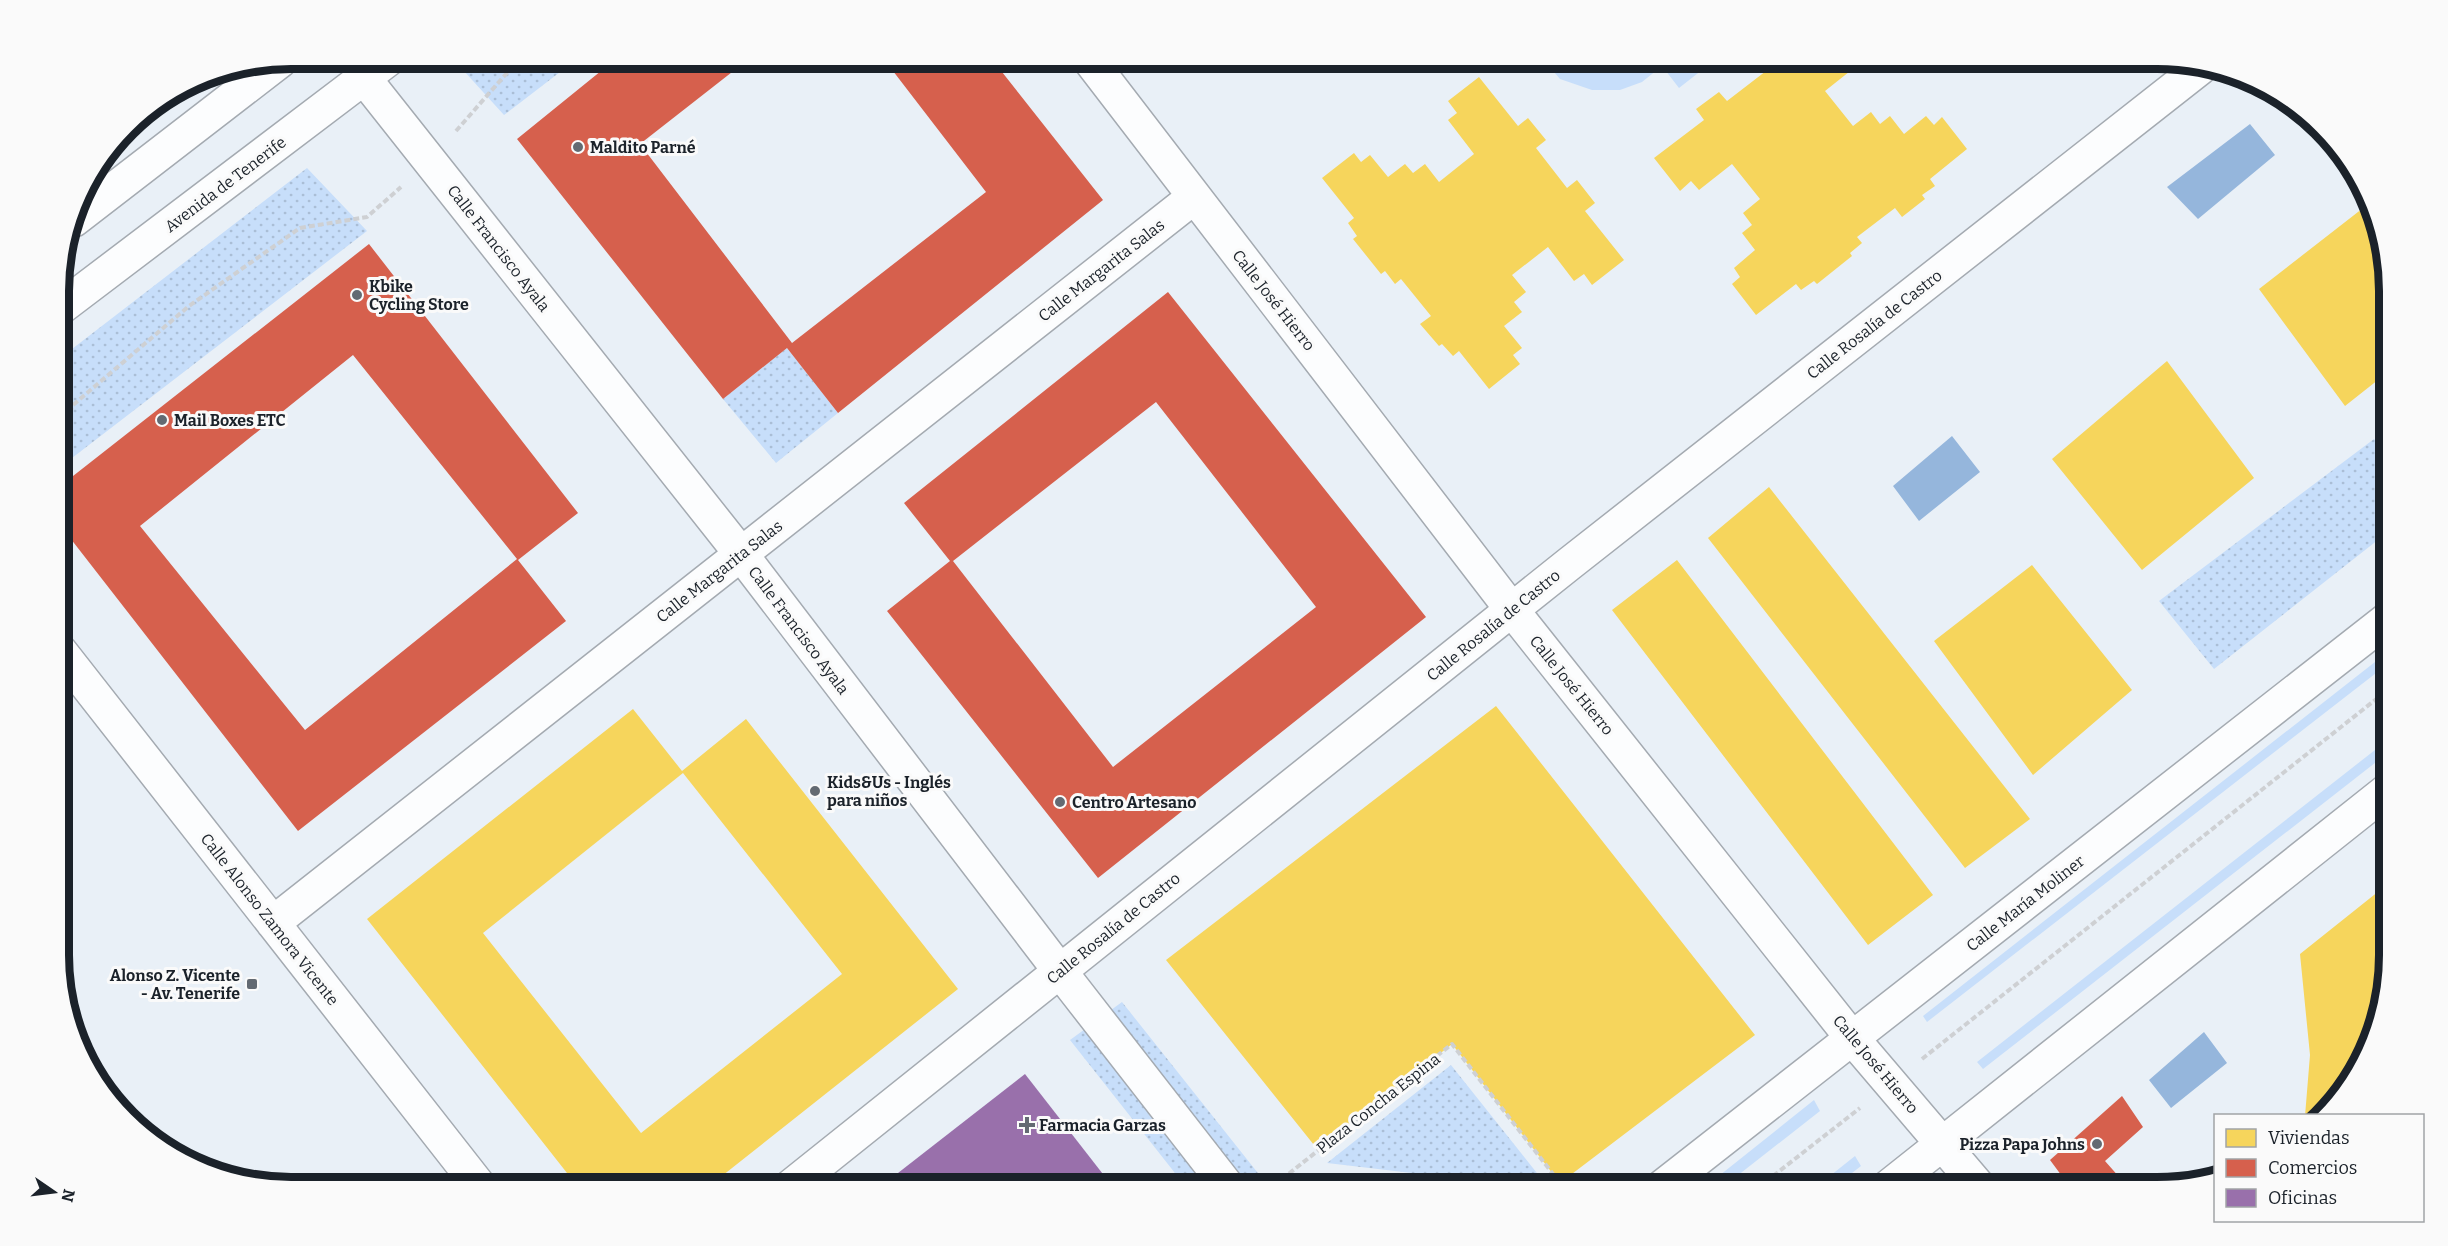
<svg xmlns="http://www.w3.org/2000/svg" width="2448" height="1246" font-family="Bitter,serif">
<defs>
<pattern id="park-dots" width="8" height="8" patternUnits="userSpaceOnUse" patternTransform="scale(1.5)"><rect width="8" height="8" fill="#c7defa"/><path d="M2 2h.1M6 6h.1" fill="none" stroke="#aabed6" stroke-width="1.8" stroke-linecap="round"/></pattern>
</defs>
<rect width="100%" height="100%" fill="#e9f0f7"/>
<path fill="#c7defa" d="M1543,59H1597L1606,69L1620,59H1716L1679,88L1662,66L1642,82L1620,90H1592L1560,79Z
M2389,651V663L1927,1022L1923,1016Z
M2389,739V752L1983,1069L1977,1062Z
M1814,1100L1820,1111L1723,1187H1705Z
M1855,1156L1861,1166L1834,1187H1816Z"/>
<path fill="url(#park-dots)" d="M453,59H577L504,115Z
M307,168L367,231L59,468V359Z
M787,348L838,413L776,463L723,399Z
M2374,439L2388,455V532L2214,669L2159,601Z
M1122,1002L1269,1187H1186L1070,1040Z
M1451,1065L1548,1187H1531L1327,1163Z"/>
<path fill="#95b6dc" d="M2250,124L2275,155L2198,219L2167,187Z
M1952,436L1980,472L1919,521L1893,486Z
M2204,1032L2227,1063L2171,1108L2149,1080Z"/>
<path fill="#f6d55c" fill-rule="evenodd" d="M1761,58H1855L1859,64L1825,91L1853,126L1871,112L1880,124L1890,116L1904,134L1926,116L1934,125L1942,117L1967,149L1930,179L1935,186L1922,195L1925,199L1902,217L1895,208L1857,237L1862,243L1850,253L1852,256L1817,284L1814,281L1801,290L1796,284L1756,315L1732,284L1740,277L1734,268L1755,250L1742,233L1752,225L1743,213L1760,199L1732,164L1699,190L1691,181L1680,191L1654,158L1704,120L1696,109L1719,92L1727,101L1766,71L1759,60Z
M2016,58H2040L2025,70Z
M1479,77L1518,126L1528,118L1546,140L1536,148L1567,188L1577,180L1595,203L1585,211L1624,260L1592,285L1584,274L1574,281L1548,247L1512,275L1526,292L1514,302L1522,312L1504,326L1522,348L1513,355L1520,364L1489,389L1459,351L1453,356L1442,344L1439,346L1420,324L1431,316L1401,279L1395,284L1385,271L1381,274L1353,239L1357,236L1348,223L1354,218L1322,178L1354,153L1361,162L1370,155L1388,177L1405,164L1413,173L1425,164L1439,182L1474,154L1448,120L1457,113L1448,101Z
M2367,205L2388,261V372L2345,406L2259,289Z
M2167,361L2254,478L2142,570L2052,459Z
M1769,487L2030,819L1965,868L1708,538Z
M1677,560L1933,895L1868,945L1612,610Z
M2032,565L2132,690L2033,775L1934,641Z
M1496,706L1755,1035L1560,1183L1452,1044L1318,1150L1166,960Z
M633,709L682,771L746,719L958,989L708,1187H578L367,919ZM683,773L842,974L641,1133L483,933Z
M2384,887L2389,916V956L2366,1058L2332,1108L2324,1116H2305L2310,1055L2300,954Z"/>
<path fill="#d6604d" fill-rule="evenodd" d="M617,58H750L640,144L792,343L986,192L883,58H991L1103,200L838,413L787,348L723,399L517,139Z
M369,244L578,513L518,560L566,621L298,831L60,525L59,487ZM353,355L517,559L305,730L140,526Z
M1168,292L1426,617L1098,878L887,611L950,561L904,503ZM1156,402L1316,607L1113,767L953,561Z
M2122,1096L2143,1127L2105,1161L2128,1187H2070L2050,1160Z"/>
<path fill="#9970ab" d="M1025,1074L1113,1187H880Z"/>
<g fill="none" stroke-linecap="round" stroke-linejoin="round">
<g stroke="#a4aab1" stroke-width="36">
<path id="pedestrian" d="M1059,970L1228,1187"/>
</g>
<g stroke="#a4aab1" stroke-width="36">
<path id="minor" d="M1088,58L1512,610L1852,1038L1979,1187
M364,78L741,554L1059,970
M60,651L480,1187
M273,923L1194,197
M790,1187L1569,564L2200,68
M1662,1187L2389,618
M1888,1187L2389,789"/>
</g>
<g stroke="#a4aab1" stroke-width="36">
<path id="secondary" d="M74,220L280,61
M59,309L390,58"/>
</g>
<path stroke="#ced0d3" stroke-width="4" stroke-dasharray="6 3" stroke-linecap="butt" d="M456,131L506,74L525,58
M59,438L73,405L189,306L300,228L367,217L401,187
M1922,1059L2389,689
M1295,1187L1286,1176L1452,1044L1560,1183L1555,1187
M1759,1187L1860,1108"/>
<use href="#pedestrian" stroke="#fcfdfe" stroke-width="33"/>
<use href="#minor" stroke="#fcfdfe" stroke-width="33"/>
<use href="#secondary" stroke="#fcfdfe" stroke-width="33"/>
</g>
<g fill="#636a72" stroke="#fafafa" stroke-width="2">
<circle cx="578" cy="147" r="6"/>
<circle cx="357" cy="295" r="6"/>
<circle cx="162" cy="420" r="6"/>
<circle cx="815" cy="791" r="6"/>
<circle cx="1060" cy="802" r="6"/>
<rect x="246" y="978" width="12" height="12" rx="3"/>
<path d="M1024 1116h6v6h6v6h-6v6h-6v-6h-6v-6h6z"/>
<circle cx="2097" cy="1144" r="6"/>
</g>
<g text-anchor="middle" stroke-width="6" stroke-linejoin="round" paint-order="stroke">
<g font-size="16" font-weight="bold" fill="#1b222a" stroke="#fafafa" text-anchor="start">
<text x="590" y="153">Maldito Parné</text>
<text x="369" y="292">Kbike<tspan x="369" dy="18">Cycling Store</tspan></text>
<text x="174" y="426">Mail Boxes ETC</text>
<text x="827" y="788">Kids&amp;Us - Inglés<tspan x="827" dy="18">para niños</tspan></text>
<text x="1072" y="808">Centro Artesano</text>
<text x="240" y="981" text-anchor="end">Alonso Z. Vicente<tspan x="240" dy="18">- Av. Tenerife</tspan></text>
<text x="1039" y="1131">Farmacia Garzas</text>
<text x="2085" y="1150" text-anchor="end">Pizza Papa Johns</text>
</g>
<g font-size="16" fill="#1b222a" stroke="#fafafa">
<text transform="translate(225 184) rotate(-37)" y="6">Avenida de Tenerife</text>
<text transform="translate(499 248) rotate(52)" y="6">Calle Francisco Ayala</text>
<text transform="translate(1101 270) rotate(-38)" y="6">Calle Margarita Salas</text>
<text transform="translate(1274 300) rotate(52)" y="6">Calle José Hierro</text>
<text transform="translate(1874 324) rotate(-38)" y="6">Calle Rosalía de Castro</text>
<text transform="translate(719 571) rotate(-38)" y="6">Calle Margarita Salas</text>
<text transform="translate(1493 625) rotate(-39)" y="6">Calle Rosalía de Castro</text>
<text transform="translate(799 630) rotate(53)" y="6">Calle Francisco Ayala</text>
<text transform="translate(1572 685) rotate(51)" y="6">Calle José Hierro</text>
<text transform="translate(2025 903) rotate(-38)" y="6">Calle María Moliner</text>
<text transform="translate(270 919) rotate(52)" y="6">Calle Alonso Zamora Vicente</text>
<text transform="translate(1113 928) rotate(-39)" y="6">Calle Rosalía de Castro</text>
<text transform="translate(1876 1064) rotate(50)" y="6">Calle José Hierro</text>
<text transform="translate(1378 1103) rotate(-38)" y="6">Plaza Concha Espina</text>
</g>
</g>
<path d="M0 0H2448V1246H0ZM291 69H2157A222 222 0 0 1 2379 291V955A222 222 0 0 1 2157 1177H291A222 222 0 0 1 69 955V291A222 222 0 0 1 291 69Z" fill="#fafafa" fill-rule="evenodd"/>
<path fill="none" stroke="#1b222a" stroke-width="8" d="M291 69H2157A222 222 0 0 1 2379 291V955A222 222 0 0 1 2157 1177H291A222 222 0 0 1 69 955V291A222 222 0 0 1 291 69Z"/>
<rect x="2214" y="1114" width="210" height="108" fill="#fafafa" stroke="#a1a4a7" stroke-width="1.5"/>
<rect x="2226" y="1129" width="30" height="18" fill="#f6d55c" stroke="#a1a4a7" stroke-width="1.5"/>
<text x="2268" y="1144" font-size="18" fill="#1b222a">Viviendas</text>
<rect x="2226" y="1159" width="30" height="18" fill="#d6604d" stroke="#a1a4a7" stroke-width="1.5"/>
<text x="2268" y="1174" font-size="18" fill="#1b222a">Comercios</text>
<rect x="2226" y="1189" width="30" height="18" fill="#9970ab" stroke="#a1a4a7" stroke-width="1.5"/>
<text x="2268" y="1204" font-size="18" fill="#1b222a">Oficinas</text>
<g transform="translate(54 1192) rotate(104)" stroke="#fafafa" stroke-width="4.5" paint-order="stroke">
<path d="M0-4.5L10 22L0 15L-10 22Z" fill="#1b222a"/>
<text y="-9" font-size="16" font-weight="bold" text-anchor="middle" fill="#1b222a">N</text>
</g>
</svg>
